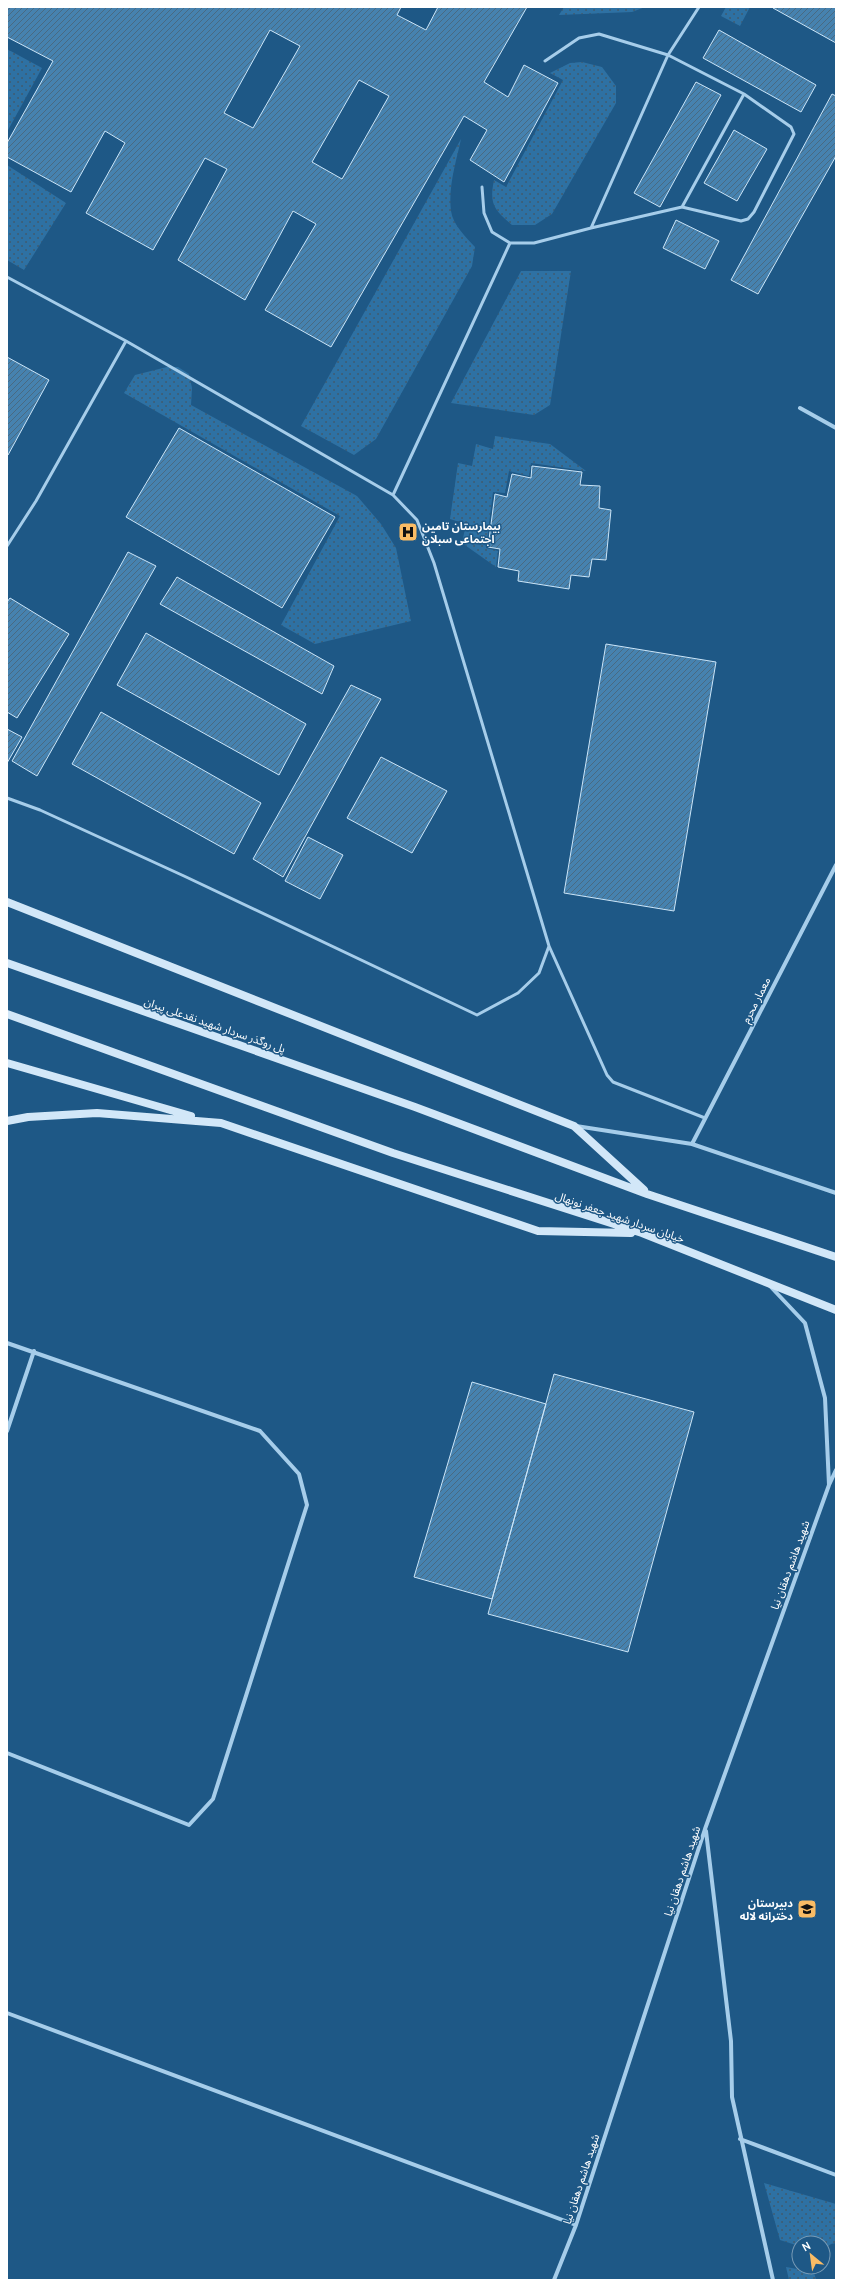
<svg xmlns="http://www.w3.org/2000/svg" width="843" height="2287" font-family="Cabin,'Noto Sans Arabic',sans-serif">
<defs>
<pattern id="grass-dots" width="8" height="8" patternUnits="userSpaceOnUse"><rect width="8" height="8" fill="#2e71a3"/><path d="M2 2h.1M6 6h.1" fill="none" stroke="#405b6f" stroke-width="1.8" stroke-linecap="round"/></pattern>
<pattern id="building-hatch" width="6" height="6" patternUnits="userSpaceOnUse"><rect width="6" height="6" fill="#4682af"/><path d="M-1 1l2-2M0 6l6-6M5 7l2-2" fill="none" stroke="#496a82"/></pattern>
</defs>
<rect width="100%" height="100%" fill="#1e5886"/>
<path fill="url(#grass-dots)" d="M564,7H645L632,12L559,15Z
M726,7H750L740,26L721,16Z
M7,49L42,68L7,132Z
M582,62L602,67L616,86V103L552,214L535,225H512C494,210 489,204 494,180L506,187L563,80L550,73L570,63Z
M461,139C456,162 448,187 451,211C453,225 466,237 475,247L472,266L376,439L354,455L301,426Z
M7,165L66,203L24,270L7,260Z
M521,271H571L550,405L534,415L451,403Z
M167,367H178L189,374L192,388L191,405L357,496L381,524L396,548L411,621L315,644L281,625L340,516L124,393L135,375Z
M495,436L550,444L586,471L531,463L529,476L509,471L505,493L493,492L486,548L498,551L496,567L462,543L466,524L450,519L458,463L472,466L476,444L493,449Z
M764,2183L836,2204V2243L831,2244L823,2250V2243H799V2246L780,2240Z
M786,2267L814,2272L816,2280H789Z"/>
<path fill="url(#building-hatch)" stroke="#cbe5f8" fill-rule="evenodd" d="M7,7H401L397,15L426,30L438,7H527L484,82L508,97L524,65L558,83L504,182L470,160L487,130L464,116L331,347L265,310L316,224L293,211L245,300L178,260L227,169L205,158L153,250L86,213L125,143L105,131L71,192L7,157V143L53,61L7,37ZM270,30L300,46L253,128L224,113ZM359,80L389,96L342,179L312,162Z
M836,7V43L773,8V7Z
M719,30L816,85L801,112L703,58Z
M696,82L721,95L660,207L634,193Z
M832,94L836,96V156L758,294L731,280Z
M734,130L767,149L737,201L704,183Z
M676,220L719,241L705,269L663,248Z
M7,357L49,380L8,455L7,454Z
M179,428L335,517L282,608L126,517Z
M532,466L582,472L580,485L600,486L599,508L611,510L606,560L592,559L589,577L571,575L569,589L518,581L519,571L498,567L500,549L488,547L495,494L507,497L512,474L531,478Z
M128,552L156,566L37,776L12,761Z
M177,577L334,666L322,694L160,604Z
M10,598L69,634L17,718L7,712V602Z
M146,633L306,724L279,775L117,685Z
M606,644L716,662L674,911L564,893Z
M351,685L381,699L283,877L253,859Z
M101,712L261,803L234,854L72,764Z
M7,729L22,737L7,763Z
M381,757L447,791L412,853L347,818Z
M308,837L343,855L320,899L285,881Z
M554,1374L694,1412L628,1652L488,1614Z
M472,1382L546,1404L492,1599L414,1577Z"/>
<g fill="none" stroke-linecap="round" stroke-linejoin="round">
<path stroke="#a6cdea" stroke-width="3" d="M482,187L484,213L492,232L510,243
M682,207L744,94
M591,228L668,55L699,7
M7,277L126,341
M393,495L510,243H534L591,228L682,207L741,221L748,219L754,212L794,134L791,127L744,94L668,55L599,34L579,38L545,61
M7,546L36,501L126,341L393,495L417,520L434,563L549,946L539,973L518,993L477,1015L184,876L40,810L7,798
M549,946L607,1075L613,1082L705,1118"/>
<path stroke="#a6cdea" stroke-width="4" d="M800,408L836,428
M576,1126L692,1144L836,1193
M692,1144L836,865
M770,1286L805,1323L825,1398L829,1485
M7,1343L260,1431L299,1474L307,1505L213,1799L189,1825L7,1753
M7,1431L34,1351
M706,1831L731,2041L732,2097L773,2280
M7,2013L576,2225
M740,2139L836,2175
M554,2280L576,2225L705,1829L829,1485L836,1470"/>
<path stroke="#d2e7f8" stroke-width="8" d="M7,902L574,1126L644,1190
M7,963L415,1107L647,1194L836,1257
M7,1014L393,1153L642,1233L836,1310
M7,1063L191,1116
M7,1121L28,1117L97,1113L221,1123L538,1231L631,1233"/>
</g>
<defs>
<g id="hospital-square" transform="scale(1)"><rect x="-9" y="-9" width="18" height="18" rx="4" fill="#fabc65" stroke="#1e5886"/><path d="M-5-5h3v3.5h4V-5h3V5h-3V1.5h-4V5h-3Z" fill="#111"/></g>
<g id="school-square" transform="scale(1)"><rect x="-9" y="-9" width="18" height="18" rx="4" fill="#fabc65" stroke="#1e5886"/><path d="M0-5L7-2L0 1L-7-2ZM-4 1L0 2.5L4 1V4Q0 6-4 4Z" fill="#111"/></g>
</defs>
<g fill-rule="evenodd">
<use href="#hospital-square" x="408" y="532"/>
<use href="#school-square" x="807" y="1909"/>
</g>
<g text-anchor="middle" stroke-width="3" stroke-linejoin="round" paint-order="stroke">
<g font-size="11" font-weight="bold" fill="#fff" stroke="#1e5886" text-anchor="start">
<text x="422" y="530">بیمارستان تامین<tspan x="422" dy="13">اجتماعی سبلان</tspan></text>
<text x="793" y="1907" text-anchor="end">دبیرستان<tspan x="793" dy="13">دخترانه لاله</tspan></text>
</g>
<g font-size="11" fill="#fff" stroke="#1e5886">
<text transform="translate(756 1000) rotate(-63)" y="4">معمار محرم</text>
<text transform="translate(215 1025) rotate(19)" y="4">پل روگذر سردار شهید نقدعلی پیران</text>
<text transform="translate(620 1217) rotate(19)" y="4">خیابان سردار شهید جعفر نونهال</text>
<text transform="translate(790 1565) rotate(-70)" y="4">شهید هاشم دهقان نیا</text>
<text transform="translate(682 1871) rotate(-72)" y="4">شهید هاشم دهقان نیا</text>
<text transform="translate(581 2179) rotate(-72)" y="4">شهید هاشم دهقان نیا</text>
</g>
</g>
<rect width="843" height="2287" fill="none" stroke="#ffffff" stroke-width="16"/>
<g transform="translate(811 2255) rotate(331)"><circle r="19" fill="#1e5886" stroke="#789bb6"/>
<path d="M0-3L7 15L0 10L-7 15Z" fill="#fabc65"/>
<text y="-6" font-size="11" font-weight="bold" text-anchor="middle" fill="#ffffff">N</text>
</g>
</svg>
